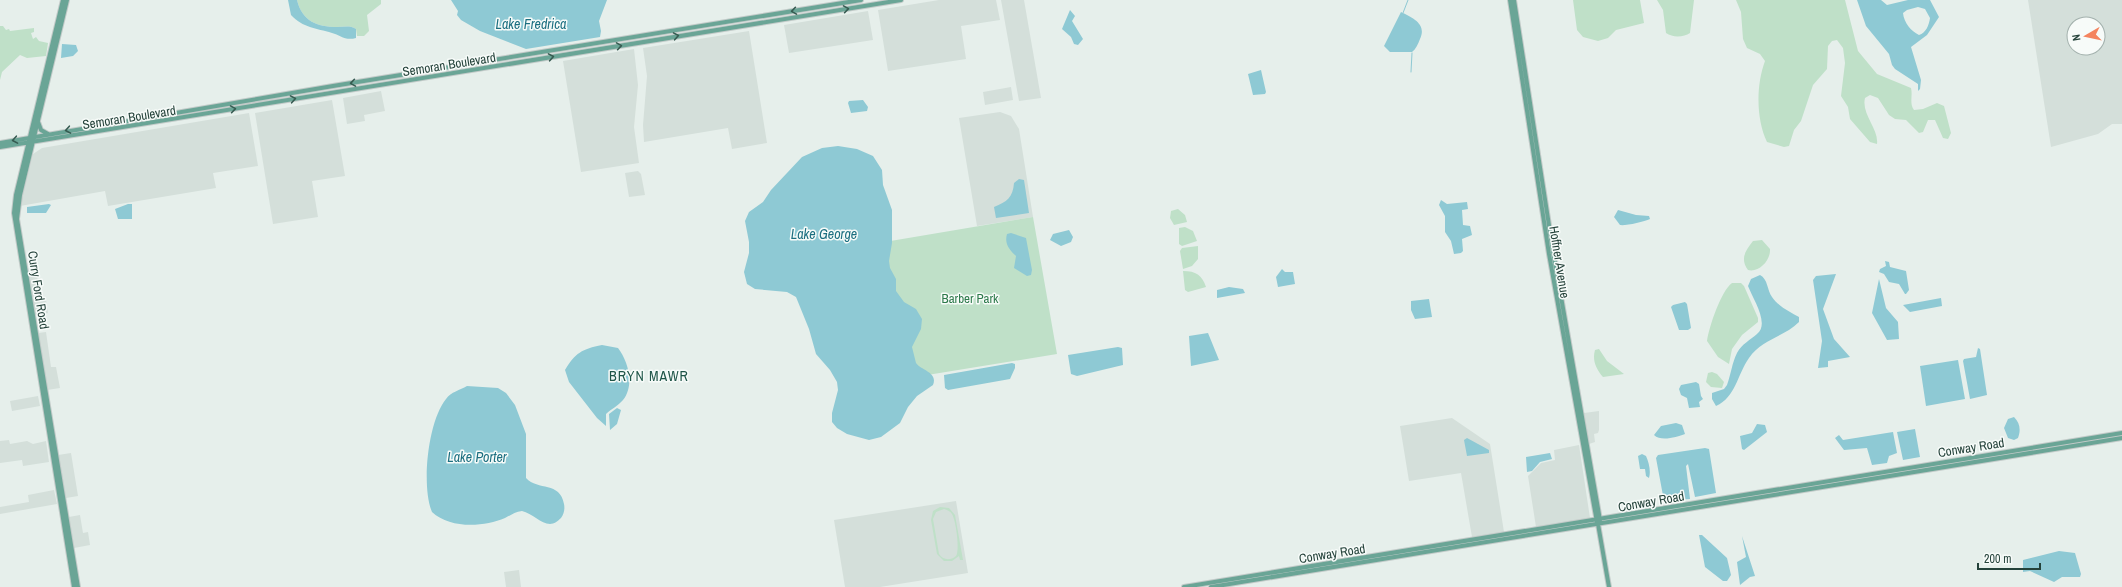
<svg xmlns="http://www.w3.org/2000/svg" width="2122" height="587" font-family="'Archivo Narrow',sans-serif">
<rect width="100%" height="100%" fill="#e6efeb"/>
<path fill="#d4dfda" fill-rule="evenodd" d="M939,0H996L1000,20L961,26L966,59L888,71L878,10Z
M1001,0H1024L1041,98L1019,101Z
M2028,0H2122V124H2112L2098,134L2051,147ZM2074,24H2098V48H2074Z
M868,11L873,40L789,53L784,25Z
M749,31L767,143L732,149L728,128L644,142L643,125L647,76L643,48Z
M634,49L638,85L634,127L639,163L581,172L563,61Z
M1011,87L1013,100L985,105L983,92Z
M381,91L385,111L364,115L365,121L347,124L343,98Z
M332,100L345,176L312,181L318,217L273,224L255,113Z
M1000,112L1011,116L1019,129L1033,217L977,226L959,118Z
M249,113L258,166L213,173L216,188L108,206L105,191L20,206L33,154L42,148Z
M638,171L641,174L645,195L629,197L625,173Z
M36,269L41,301L46,300L48,313L35,316L27,272Z
M46,332L51,367H56L60,388L47,390L38,333Z
M38,396L40,406L12,411L10,401Z
M1599,411V430L1598,433L1594,434L1595,442L1589,444L1584,413Z
M1452,418L1490,444L1504,532L1472,537L1461,473L1409,481L1400,426Z
M9,440L10,444L27,441L33,444L46,441L49,462L23,466L22,460L0,463V441Z
M1579,445L1590,518L1536,527L1528,476L1541,463L1555,460L1554,450Z
M71,453L78,496L66,498L58,455Z
M54,490L57,504L0,514V507L29,502L28,495Z
M956,501L968,573L880,587H845L834,520Z
M80,515L83,533L88,532L90,545L74,548L69,517Z
M519,570L521,587H506L504,572Z"/>
<path fill="#bfe0c8" fill-rule="evenodd" d="M297,0H381V4L367,15L369,31L364,36H357L356,29C350,25 344,27 337,27C317,27 302,21 297,0Z
M1573,0H1640L1644,23L1616,30L1608,38L1598,41L1583,37L1577,30Z
M1657,0H1694L1690,33C1684,37 1673,38 1666,33L1663,10Z
M1736,0H1845L1858,51L1877,74L1911,88C1913,96 1909,103 1914,110L1923,109L1937,103L1944,106L1951,133L1948,139L1943,138L1935,120H1928L1923,132L1919,133L1906,120L1895,119L1889,115L1878,98L1870,95L1865,98C1861,114 1879,129 1877,144L1870,142L1850,119L1848,107L1841,96L1845,63L1843,48L1837,40L1832,41L1828,46L1827,69L1813,85L1801,121L1794,130L1789,146L1784,147L1767,142C1756,119 1756,85 1765,61L1760,54L1747,48L1743,39L1741,12Z
M0,26H3L6,30L9,29L10,31L34,28V32L31,33L33,39L36,37L39,41L48,43L46,56L27,58L20,55L2,72L0,80Z
M1178,209L1185,215L1187,222L1174,225L1170,218L1171,211Z
M1033,217L1057,354L872,384L849,248Z
M1185,227L1193,231L1197,241L1182,246L1179,244V228Z
M1762,240L1770,249C1771,260 1759,273 1748,270C1740,259 1745,251 1753,241Z
M1198,246V259L1192,266L1183,269L1180,251L1182,248Z
M1183,271C1196,271 1202,275 1206,287L1188,292L1185,290Z
M1732,283H1741L1744,286L1758,318V322L1742,335L1732,349L1729,364L1718,357L1707,341C1709,327 1721,291 1732,283Z
M1599,349L1607,361L1624,374L1603,377C1596,369 1592,360 1595,350Z
M1712,372L1717,374L1724,382L1722,388L1711,387L1706,382L1708,373Z
M940,507L949,508L955,515L963,560H960L959,556L952,561H944L937,554L931,520L933,511ZM944,509C947,510 950,511 952,514C956,521 960,550 956,556C950,561 943,560 939,554L933,519L936,512Z"/>
<path fill="#8ec9d4" fill-rule="evenodd" d="M288,0H297C302,21 317,27 337,27C344,27 350,25 356,29V38C345,41 340,35 332,33C316,28 303,28 291,15Z
M451,0H607L599,21L601,31L600,37L526,49L480,31L461,20L457,15L458,11Z
M1857,0H1881L1887,5L1908,0H1930L1939,17L1927,35L1911,47L1921,80L1920,89L1918,91V84L1895,69L1892,65L1889,54L1866,26ZM1918,7L1925,9L1930,18C1929,25 1926,33 1919,35C1911,31 1904,23 1903,13L1907,10Z
M1070,10L1075,16L1072,21L1083,39L1078,45L1074,44L1071,37L1062,29Z
M1401,12C1413,18 1427,24 1420,39C1418,44 1416,49 1412,52H1390L1384,46Z
M62,44L76,45L78,51L73,56L61,58Z
M1261,70L1266,92L1265,94L1253,95L1248,74Z
M863,100L868,107L867,111L851,113L848,103L849,101Z
M838,146L857,149L873,156L882,170L883,185L892,210V243L889,261L890,268L896,279V291L904,302L916,309L922,319L921,329L912,347L916,363C922,371 938,372 933,385L917,396L908,407L900,423L881,437L869,440L847,434L837,428L832,422V413L838,390L837,382L830,370L816,354L809,329L796,297L787,292L755,289L747,284L744,272L749,253V242L745,221L749,212L763,202L771,190L802,157L822,148Z
M1019,179L1024,180L1029,213L996,218L994,207C1007,202 1013,197 1014,183Z
M1441,200L1447,204L1467,202L1468,209L1462,210L1463,225L1470,226L1472,235L1462,239L1463,251L1461,253L1454,254L1451,241L1445,232V216L1439,205Z
M49,204L51,205L46,213H27V207Z
M128,204H132V219H118L115,209Z
M1618,210L1636,215L1649,216L1650,219C1644,222 1625,226 1620,225L1614,217Z
M1069,230L1073,237L1071,242L1061,246L1050,240L1053,234Z
M1011,233L1026,238L1032,270L1031,275L1027,276L1014,268L1016,256C1010,250 1004,244 1007,234Z
M1885,261L1889,262L1890,267L1906,271L1909,290L1906,294H1905L1899,284L1889,282L1884,274L1879,272L1880,269L1886,266Z
M1282,269L1285,272H1293L1295,284L1278,287L1276,277Z
M1836,274L1823,309L1834,339L1850,357L1828,361V367L1818,368L1822,341L1813,280L1816,276Z
M1760,275C1768,279 1767,290 1772,297C1778,306 1790,312 1799,317V322C1784,337 1762,339 1749,358C1737,375 1736,397 1716,406L1712,399V393L1724,389L1727,385C1731,374 1732,363 1737,353C1742,344 1750,340 1757,334C1770,324 1753,299 1748,286L1751,279Z
M1879,279L1886,308L1898,322L1899,339L1887,340L1872,313Z
M1229,287L1243,289L1245,293L1217,298V290Z
M1941,298L1942,306L1910,312L1903,305Z
M1429,299L1432,317L1415,319L1411,310V301Z
M1685,302L1687,304L1691,328L1688,330H1679L1671,307L1673,305Z
M1208,333L1219,360L1191,366L1189,336Z
M602,345L618,348C628,361 635,385 623,400C618,406 611,409 606,414V426L597,418L569,382L565,370C575,353 582,349 602,345Z
M1118,347L1122,348L1123,365L1077,376L1071,374L1068,355Z
M1978,348L1980,349L1987,395L1970,399L1963,361L1964,359L1976,357Z
M1958,360L1965,399L1926,406L1920,366Z
M1012,363L1015,364V368L1010,379L948,390L945,388L944,375Z
M1696,382L1699,384L1701,396L1703,399L1699,402L1700,407L1689,408L1687,398L1681,395L1679,389L1681,385Z
M467,386L498,388L506,393L515,405L526,434V478C538,491 560,481 564,504C565,509 564,514 561,518C558,521 554,524 550,524C541,524 532,513 522,511C515,512 511,515 505,518C484,527 450,529 432,512C421,486 428,421 446,399C451,392 460,390 467,386Z
M617,408L621,410L617,424L610,430L609,414Z
M2014,417C2020,423 2021,430 2018,438L2014,440L2008,438L2004,428L2008,419Z
M1676,423L1682,425L1685,434C1677,437 1661,442 1654,435L1661,426Z
M1757,424L1765,425L1767,432L1744,450L1742,449L1740,436L1752,433Z
M1915,429L1920,457L1903,460L1897,432Z
M1893,432L1897,453L1889,456L1887,463L1872,465L1867,448L1844,450L1835,438L1839,435L1843,440Z
M1467,438L1489,450V453L1467,456L1464,440Z
M1705,448L1709,449L1716,493L1695,497L1688,464L1686,466L1690,499L1664,501L1656,458L1658,455Z
M1550,453L1552,459L1540,462L1532,471L1527,472L1526,457Z
M1642,454L1646,456C1649,463 1651,471 1649,478L1646,476L1645,469H1640L1638,456Z
M1699,535H1702L1727,558L1731,575L1727,581H1723L1705,567Z
M1742,536L1755,576L1750,577L1740,585L1737,562L1746,557Z
M2059,551L2075,553L2081,574L2080,577H2062L2054,582L2030,571L2023,572V560Z"/>
<g fill="none" stroke-linecap="round" stroke-linejoin="round">
<path stroke="#8ec9d4" stroke-width="1" d="M1403,13L1408,0
M1411,72L1412,53"/>
<g stroke="#c2cac8" stroke-width="6">
<path id="major" d="M63,0L16,195L14,213L74,587
M67,0L20,195L17,219L78,587
M1510,0L1549,254L1597,522
M1514,0L1553,251L1600,520L1598,524L1609,587
M38,122L41,130L48,134
M0,143L333,86L861,0
M0,147L901,0
M1184,587L2122,433
M1211,587L2122,438"/>
</g>
<use href="#major" stroke="#6aa596" stroke-width="4"/>
</g>
<defs><path id="oneway-chevron" d="M-2-3.5L2.5 0L-2 3.5" fill="none" stroke-width="1.6" stroke-linecap="round" stroke-linejoin="round"/></defs>
<g stroke="#365b51">
<use href="#oneway-chevron" transform="translate(846 9) rotate(-9)"/>
<use href="#oneway-chevron" transform="translate(794 11) rotate(171)"/>
<use href="#oneway-chevron" transform="translate(676 36) rotate(-10)"/>
<use href="#oneway-chevron" transform="translate(619 46) rotate(-9)"/>
<use href="#oneway-chevron" transform="translate(551 57) rotate(-10)"/>
<use href="#oneway-chevron" transform="translate(353 83) rotate(171)"/>
<use href="#oneway-chevron" transform="translate(293 99) rotate(-10)"/>
<use href="#oneway-chevron" transform="translate(233 109) rotate(-9)"/>
<use href="#oneway-chevron" transform="translate(68 130) rotate(170)"/>
<use href="#oneway-chevron" transform="translate(15 140) rotate(170)"/>
</g>
<g text-anchor="middle" stroke-width="3" stroke-linejoin="round" paint-order="stroke">
<g font-size="13" fill="#24423a" stroke="#f7fbf9">
<text transform="translate(449 64) rotate(-9)" y="5">Semoran Boulevard</text>
<text transform="translate(129 117) rotate(-9)" y="5">Semoran Boulevard</text>
<text transform="translate(1560 262) rotate(81)" y="5">Hoffner Avenue</text>
<text transform="translate(39 290) rotate(81)" y="5">Curry Ford Road</text>
<text transform="translate(1971 447) rotate(-9)" y="5">Conway Road</text>
<text transform="translate(1651 501) rotate(-10)" y="5">Conway Road</text>
<text transform="translate(1332 553) rotate(-9)" y="5">Conway Road</text>
</g>
<g font-size="13" fill="#2d7a4b" stroke="#f7fbf9">
<text x="970" y="303">Barber Park</text>
</g>
<g font-size="14" font-style="italic" fill="#1c6f80" stroke="#f7fbf9">
<text x="531" y="29">Lake Fredrica</text>
<text x="824" y="239">Lake George</text>
<text x="477" y="462">Lake Porter</text>
</g>
<g font-size="14" letter-spacing="1" fill="#1f5548" stroke="#f7fbf9">
<text x="649" y="381">BRYN MAWR</text>
</g>
</g>
<g transform="translate(2086 36) rotate(261)"><circle r="19" fill="#f7fbf9" stroke="#a3b1ad"/>
<path d="M0-3L7 15L0 10L-7 15Z" fill="#f4845f"/>
<text y="-6" font-size="11" font-weight="bold" text-anchor="middle" fill="#24423a">N</text>
</g>
<path d="M1978 563v6h62v-6" fill="none" stroke="#24423a" stroke-width="2"/>
<text x="1984" y="563" font-size="12" fill="#24423a" stroke="#f7fbf9" stroke-width="3" paint-order="stroke">200 m</text>
</svg>
